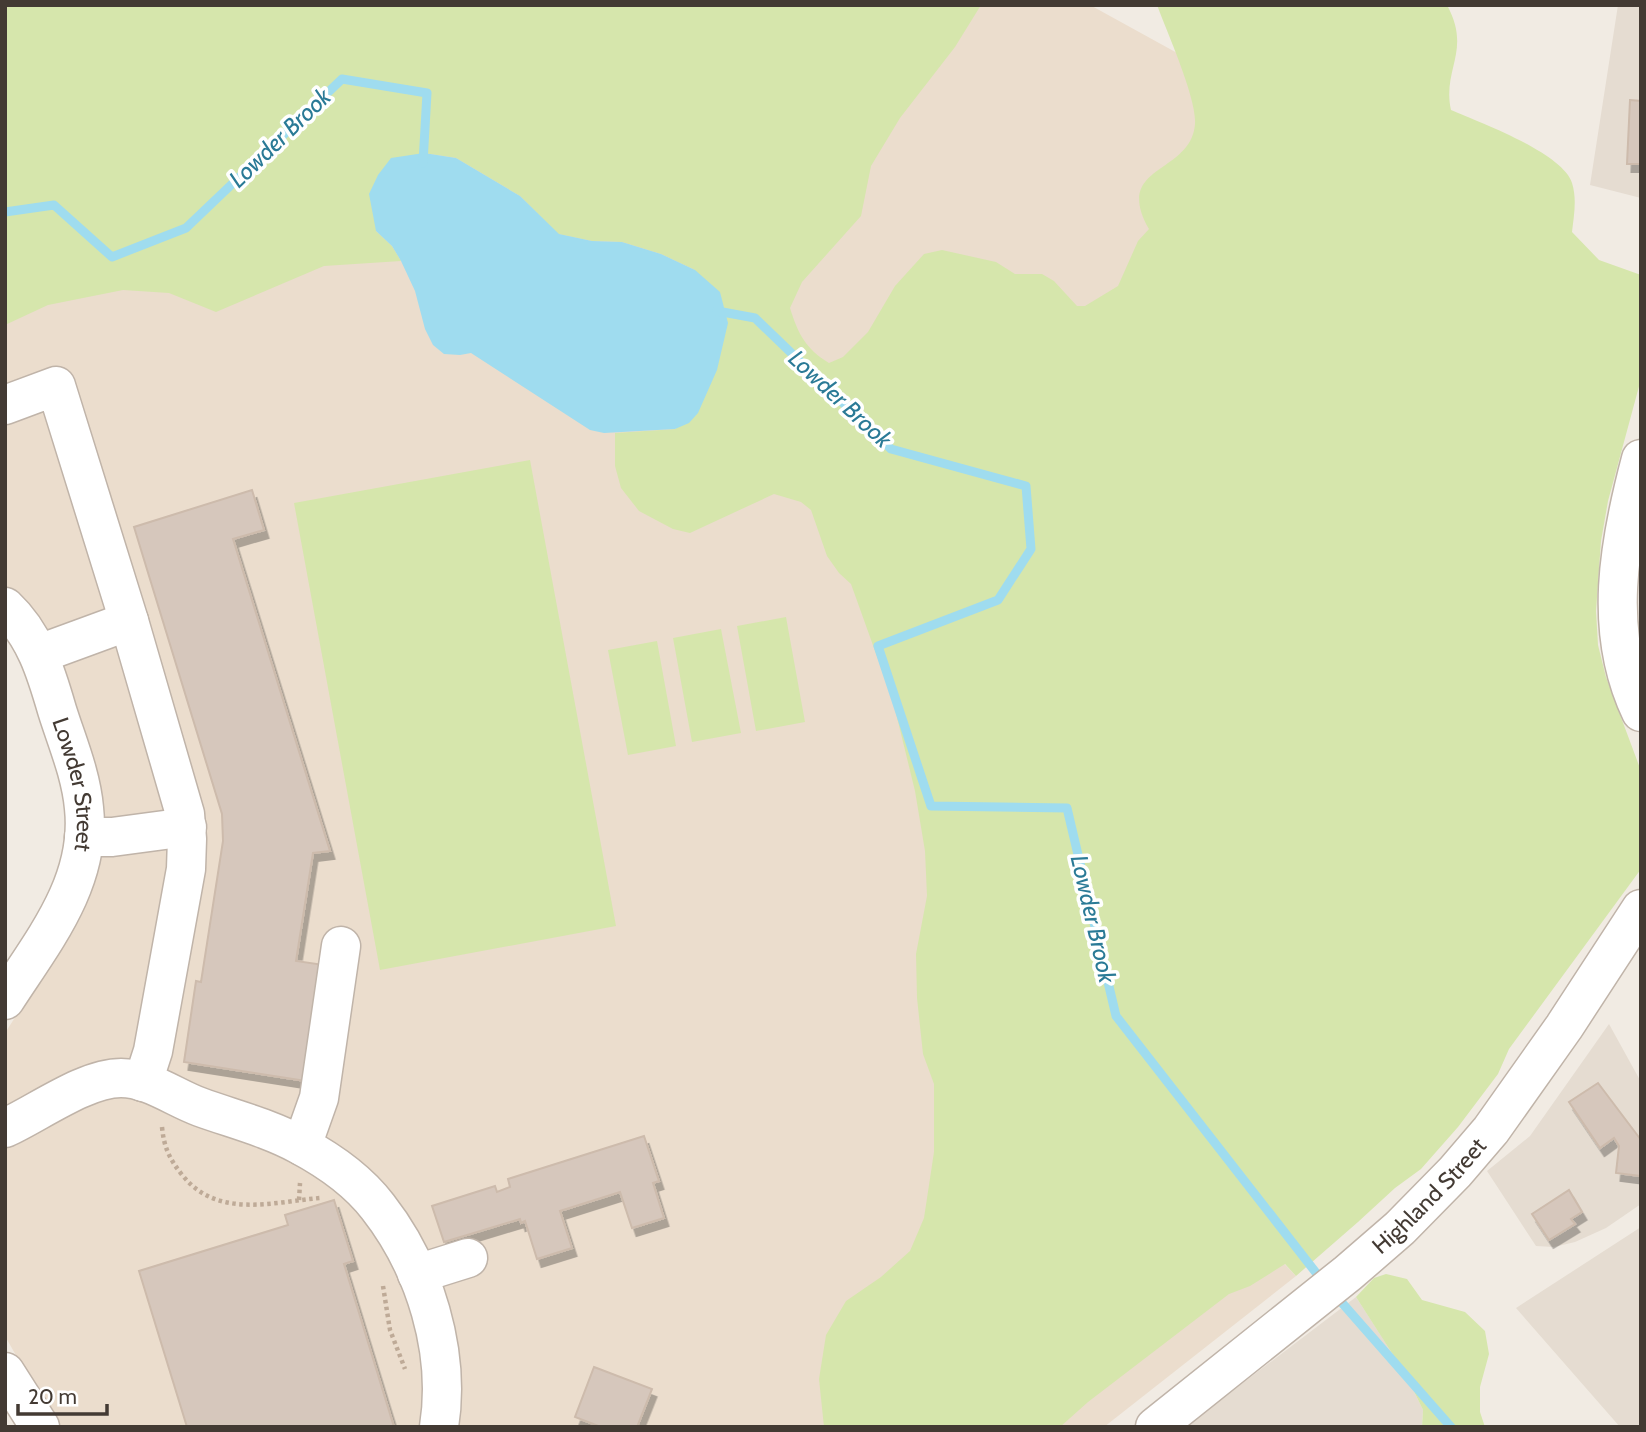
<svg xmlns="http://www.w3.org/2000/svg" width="1646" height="1432" font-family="Cabin,sans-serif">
<defs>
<filter id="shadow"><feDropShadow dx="4.5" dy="8" stdDeviation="0" flood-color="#0004"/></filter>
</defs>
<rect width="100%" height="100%" fill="#f1ebe3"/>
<path fill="#e5dcd1" d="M1618,5H1641V198L1590,185Z
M1609,1024L1641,1082V1204L1606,1228L1575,1242L1554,1247L1536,1246L1487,1171L1530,1136Z
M1641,1227V1427H1620L1516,1308Z
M1356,1297L1405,1373L1423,1410L1422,1427H1185Z"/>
<path fill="#ebddcd" d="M5,5H1090L1464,211L942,910L1296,1276L1104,1427H62L39,1396L5,1336V1033L74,926L90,890L17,595L5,586Z"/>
<path fill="#d6e6ac" d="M5,5H981L955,47L900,118L871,166L861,216L802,282L790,308C798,334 806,349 829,363L843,357L868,332L895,286L924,254L942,250L996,262L1015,274H1042L1054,281L1077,306H1085L1118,286L1138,241L1149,229C1112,164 1191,175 1195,124C1197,99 1167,32 1157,5H1447C1472,51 1442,69 1451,110C1479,122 1563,153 1572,183C1577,199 1574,215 1572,232L1599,260L1641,275V379L1608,501L1601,541L1596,611L1598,645L1606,677L1641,771V869L1509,1049L1498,1074L1458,1127L1421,1169L1395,1188L1358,1222L1296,1276L1285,1264L1250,1286L1229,1294L1088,1402L1060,1427H824L819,1379L826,1335L846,1301L881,1277L910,1251L924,1218L934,1152V1084L923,1054L917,998L916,954L927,896L925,851L915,791L893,701L851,584L839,573L827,556L811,510L801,502L774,494L690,533L673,529L639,511L621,488L615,466V433L676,429L695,270L661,254L622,242L592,241L558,234L520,196L456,158L424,153L376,231L392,246L401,261L324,266L216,312L169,293L123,290L48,305L5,325Z
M530,460L616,926L380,970L294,503Z
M786,617L805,722L756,731L737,626Z
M721,629L741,733L692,742L673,638Z
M657,641L676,746L628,755L608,650Z
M1386,1274L1407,1279L1422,1300L1465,1312L1485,1331L1489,1354L1480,1387V1412L1485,1427H1422L1423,1410L1406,1375L1356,1297L1374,1278Z"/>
<path fill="#9fdcef" d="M424,153L456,158L520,196L559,234L592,241L622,242L661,254L695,270L720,292L728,323L717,370L698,413L689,423L675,429L604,433L590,430L471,353L460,355L444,354L433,345L425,329L415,291L401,261L392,246L376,231L369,194L378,175L391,158Z"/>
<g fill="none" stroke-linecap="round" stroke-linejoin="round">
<path stroke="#9fdcef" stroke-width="9" d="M5,212L54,205L112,257L186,228L342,79L427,93L423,163
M717,311L755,318L891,449L1026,486L1031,549L998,600L878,646L931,806L1067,808L1116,1016L1324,1283
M1336,1296L1451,1427"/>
</g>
<path fill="#d6c7bc" stroke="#cdbbac" stroke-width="2" filter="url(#shadow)" d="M1630,100L1641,101V164H1627Z
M252,490L264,530L233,539L330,851L313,853L296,961L324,965L306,1081L184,1062L196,981L201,982L223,841L222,814L134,527Z
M1598,1083L1641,1140V1176L1616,1173L1619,1146L1614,1138L1600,1148L1569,1102Z
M644,1136L659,1181L653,1183L664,1218L632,1228L620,1192L560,1211L572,1248L537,1259L525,1221L521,1223L520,1219L444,1242L432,1206L495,1186L497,1192L510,1187L508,1179Z
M1569,1190L1582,1212L1571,1219L1575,1224L1549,1240L1532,1214Z
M334,1200L353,1261L344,1264L394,1427H187L139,1271L288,1225L285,1215Z
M594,1367L652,1389L637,1427H601L575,1417Z"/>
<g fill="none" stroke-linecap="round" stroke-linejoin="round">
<g stroke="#c0b4a9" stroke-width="41">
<g id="minor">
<path d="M5,405L56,386L129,621L185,814L187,839L186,869L153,1051L143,1082"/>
<path d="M1641,459C1619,542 1602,631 1641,712"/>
<path id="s1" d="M5,607C35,635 46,672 57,710C67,742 81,774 84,808C92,882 43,941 5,1000"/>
<path d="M39,654L129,621"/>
<path d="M84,837H112L187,827"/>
<path d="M5,1128C38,1113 85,1078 121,1078C149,1078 175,1098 200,1107C233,1119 269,1128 300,1145C328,1160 359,1182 378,1207C425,1267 451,1352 439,1427"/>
<path d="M302,1146L319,1098L341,946"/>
<path d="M417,1274L468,1258"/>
<path d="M5,1372L40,1427"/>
<path id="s2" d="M1155,1427L1348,1273L1400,1228L1455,1172L1491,1130L1564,1027L1641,909"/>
</g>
</g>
<path stroke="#beaa97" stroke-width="4.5" stroke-dasharray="3.5 3.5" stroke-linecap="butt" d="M162,1127C164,1148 170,1160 183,1176C218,1219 273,1202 320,1198
M299,1200L300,1183
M383,1286L390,1330L405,1369"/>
<use href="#minor" stroke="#fff" stroke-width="38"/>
</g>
<g text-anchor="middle" stroke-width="7" stroke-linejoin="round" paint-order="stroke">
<g font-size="23" fill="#433a33" stroke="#fff">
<text dy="8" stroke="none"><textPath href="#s1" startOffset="194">Lowder Street</textPath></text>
<text dy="8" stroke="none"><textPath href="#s2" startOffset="359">Highland Street</textPath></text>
</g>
<g font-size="24" font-style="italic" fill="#2a7a96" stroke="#fff">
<text transform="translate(280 138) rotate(-44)" y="8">Lowder Brook</text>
<text transform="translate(840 399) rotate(43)" y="8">Lowder Brook</text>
<text transform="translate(1093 919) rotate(77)" y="8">Lowder Brook</text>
</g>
</g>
<rect width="1646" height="1432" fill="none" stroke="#433a33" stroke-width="14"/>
<path d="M18 1404v10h89v-10" fill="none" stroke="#433a33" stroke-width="3.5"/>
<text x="28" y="1404" font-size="21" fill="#433a33" stroke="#ffffff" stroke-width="5" paint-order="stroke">20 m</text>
</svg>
